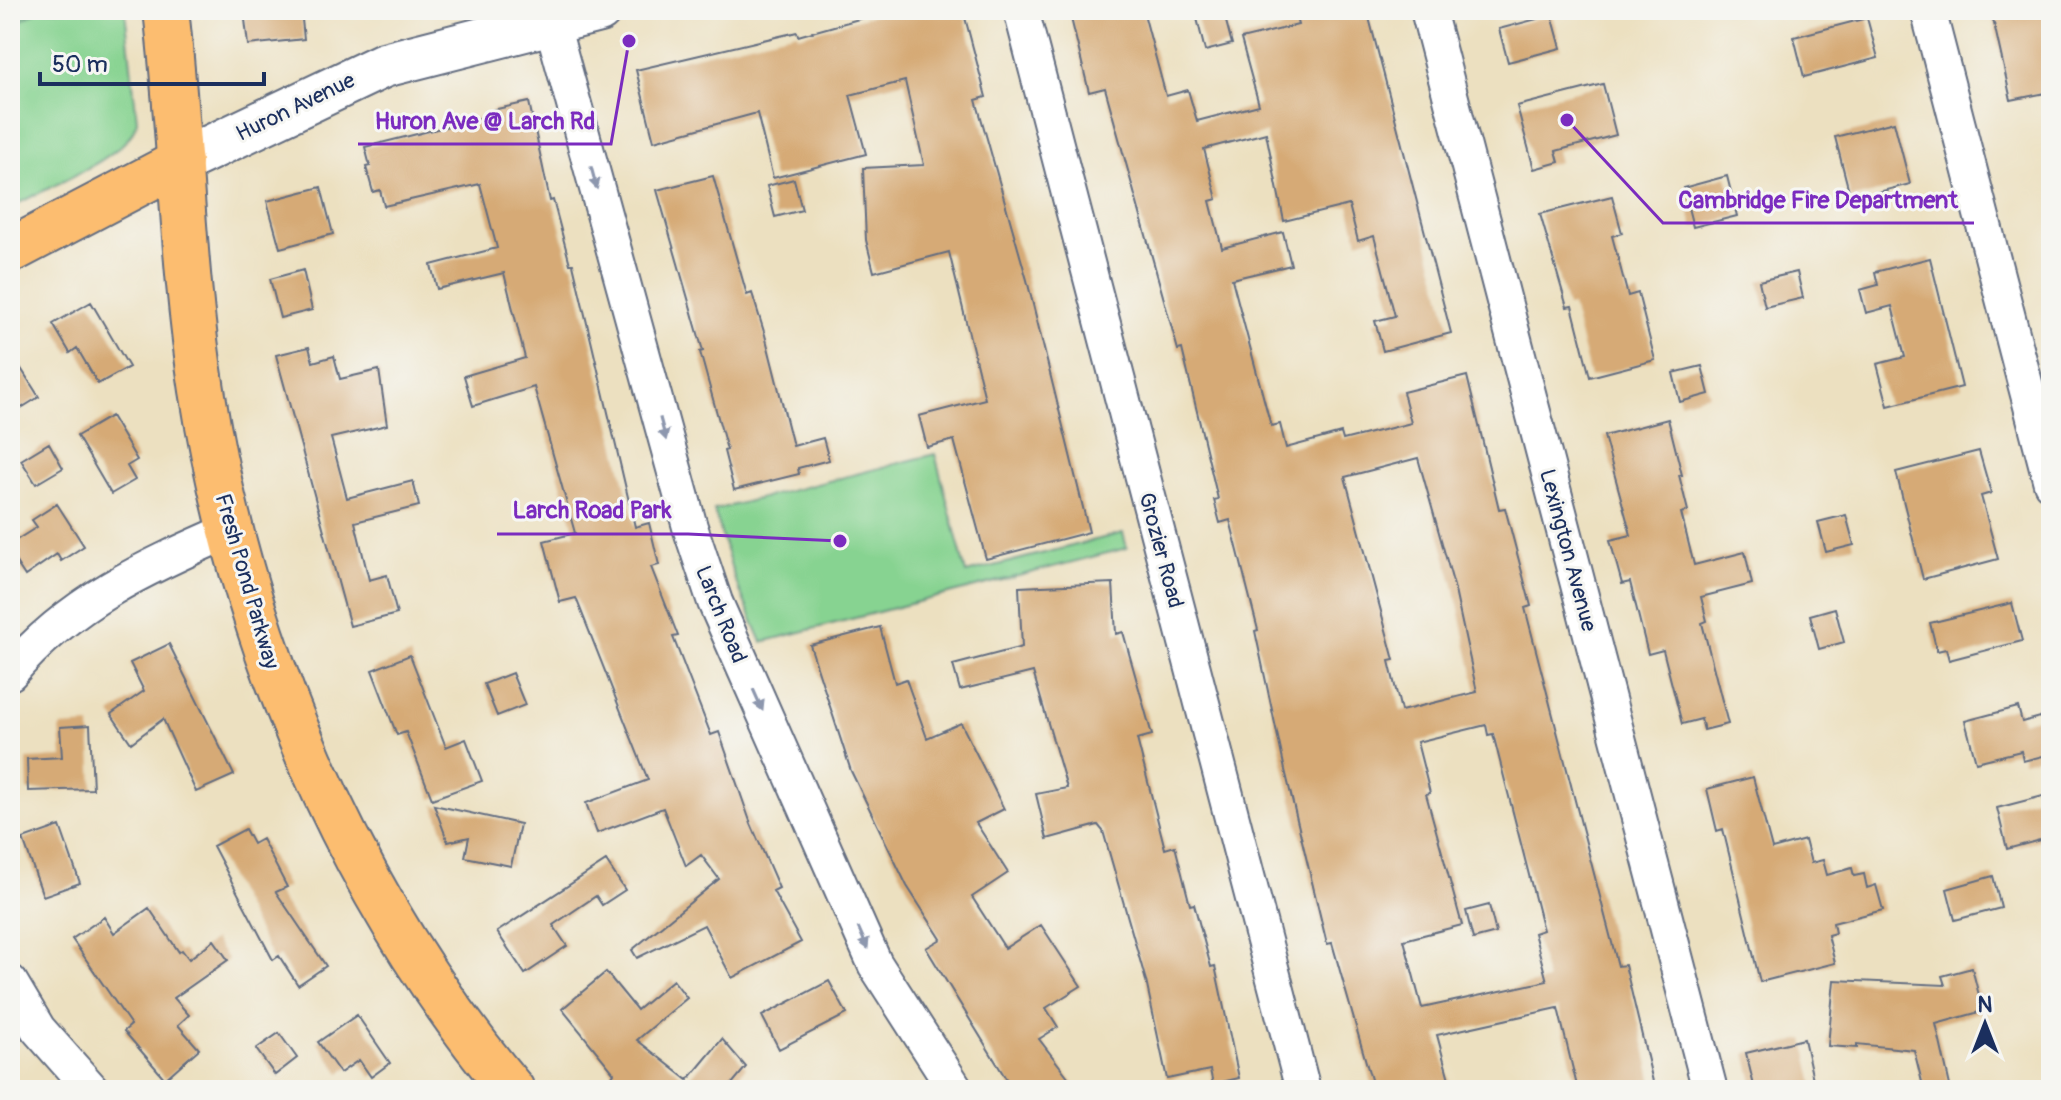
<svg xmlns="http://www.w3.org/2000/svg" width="2061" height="1100" font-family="Pangolin,sans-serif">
<rect width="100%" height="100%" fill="#f6f6f2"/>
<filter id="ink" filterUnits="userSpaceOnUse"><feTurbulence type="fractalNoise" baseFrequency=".0125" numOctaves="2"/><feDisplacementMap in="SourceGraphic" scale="16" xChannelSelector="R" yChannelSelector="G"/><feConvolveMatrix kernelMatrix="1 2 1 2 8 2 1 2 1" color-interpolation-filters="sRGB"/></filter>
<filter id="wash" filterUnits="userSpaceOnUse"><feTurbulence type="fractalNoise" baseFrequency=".006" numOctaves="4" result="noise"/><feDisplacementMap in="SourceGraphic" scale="32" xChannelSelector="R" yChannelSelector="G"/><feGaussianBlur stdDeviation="1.8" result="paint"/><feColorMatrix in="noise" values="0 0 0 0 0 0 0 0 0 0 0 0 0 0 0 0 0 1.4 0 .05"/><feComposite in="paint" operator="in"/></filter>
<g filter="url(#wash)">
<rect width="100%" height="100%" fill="#ece0c0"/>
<path fill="#87d391" stroke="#518178" stroke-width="2" d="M10,10H125L137,120C135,155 40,190 10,208Z
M935,454L966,573L1123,533L1127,548L762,642L735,580L714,510Z"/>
<path fill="#6db57b" stroke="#44726c" stroke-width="2" d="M10,10H39L10,27Z"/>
<g id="blocks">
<path fill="#d6aa76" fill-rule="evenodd" d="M301,10L304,39L248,45L244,11Z
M891,10H963L986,97L976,100L1027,280L1089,532L986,559L954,440L927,447L919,416L985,399L949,252L874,272L866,240L863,168L924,165L905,81L850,95L866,154L773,178L757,113L654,141L636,70L797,32L798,36Z
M1069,10H1143L1166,96L1188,90L1197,121L1259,105L1241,39L1298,25L1294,10H1367L1451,333L1383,351L1375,321L1395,316L1374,236L1358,241L1349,205L1284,221L1266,133L1204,149L1217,199L1210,201L1222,248L1283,232L1291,265L1232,279L1271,426L1280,424L1286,448L1341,433L1343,440L1411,423L1403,392L1467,376L1499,509L1505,508L1531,606L1525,608L1618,966L1625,965L1655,1090H1578L1558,1008L1437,1035L1452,1090H1374L1332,943L1327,944L1285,770L1255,631L1258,630L1230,520L1220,523L1214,500L1218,499L1182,349L1178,350L1105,88L1089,92ZM1418,458L1454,586L1477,692L1401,711L1389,661L1394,660L1345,477ZM1486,725L1488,735L1493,734L1543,930L1534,933L1547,981L1422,1008L1404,940L1462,925L1426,794L1430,793L1417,742Z
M1195,10H1223L1232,44L1205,51Z
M1991,10H2029L2030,16L2051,12V92L2011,100Z
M1552,15L1561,48L1508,62L1499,29Z
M1867,18L1878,58L1804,77L1794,37Z
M1603,84L1616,135L1556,151L1559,162L1534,169L1517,106Z
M529,102L550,201L553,200L570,264H573L635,527L649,523L659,565L651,567L678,636L673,637L711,735L719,732L751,824L779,888L773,891L801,942L732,978L704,925L637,958L632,950L719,879L701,855L686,866L663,808L597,833L586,803L648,780L576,598L560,602L544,541L575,533L534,387L473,406L464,376L525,358L504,273L437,289L431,265L497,248L480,184L384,206L380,190L373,192L366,167L370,166L365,147L493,115L492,110Z
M1894,122L1910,184L1851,199L1835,137Z
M713,176L747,295L752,293L765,335L793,446L823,438L829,460L798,468L799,474L734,490L724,451L727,450L700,352L703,351L657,190Z
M1727,176L1737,216L1693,227L1683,188Z
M794,179L802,210L775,217L767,186Z
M321,187L333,234L280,248L267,201Z
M1612,196L1622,233L1612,236L1628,296L1638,293L1655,360L1590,377L1572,306L1567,307L1540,214Z
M1930,258L1962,387L1888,406L1877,364L1905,357L1892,306L1866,313L1860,290L1878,285L1875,272Z
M303,270L312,310L280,318L270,279Z
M1797,272L1803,298L1765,307L1759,281Z
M91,302L129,367L98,384L77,348L70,353L53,324Z
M309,347L313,362L334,356L340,379L379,370L387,425L331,438L347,498L413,481L419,506L355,522L369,580L387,575L397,614L350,626L276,355Z
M10,351L39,397L10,415Z
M1702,366L1709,394L1680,402L1673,373Z
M111,416L137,460L127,466L135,480L111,494L77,436Z
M1668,419L1682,475H1679L1688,511L1681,513L1694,565L1745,552L1752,584L1701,597L1707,621L1702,623L1728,724L1704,730L1701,719L1682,724L1663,650L1648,654L1630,582L1622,584L1610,540L1631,535L1604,436Z
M49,443L63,468L36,484L21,460Z
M1979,451L1991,493L1981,496L1998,559L1923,579L1896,472Z
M57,504L84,546L61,561L57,554L25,576L10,553V544L37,527L32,520Z
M1846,515L1854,545L1826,552L1818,522Z
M1113,583L1116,634L1123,632L1152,735L1137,739L1165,849L1175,846L1190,905L1194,904L1211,967L1215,966L1239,1078L1213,1084L1210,1070L1167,1079L1146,981L1103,831L1098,825L1047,839L1036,794L1067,788L1033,672L960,690L953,665L1022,647L1019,587Z
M2012,603L2022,641L1949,660L1946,649L1937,651L1930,623Z
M1835,608L1844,642L1819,649L1810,615Z
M880,627L895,683L906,679L927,738L961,723L1004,809L976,823L1008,873L972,897L1005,948L1041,925L1081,986L1046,1008L1058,1027L1039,1039L1078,1090H1013L926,948L941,939L907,886L851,771L810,645Z
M169,644L234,775L196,792L163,719L131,743L111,714L144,691L130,663Z
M410,655L446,747L466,739L482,781L432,799L406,732L397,735L372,670Z
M512,673L525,705L497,716L484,684Z
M2018,707L2022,722L2044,716L2051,754L2023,761L2021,751L1976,762L1965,721Z
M90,725L93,789L28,791L27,759L62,757L60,727Z
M1753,777L1772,849L1805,840L1811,863L1823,860L1827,875L1852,868L1854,876L1864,874L1867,888L1876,885L1883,910L1833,923L1835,933L1828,935L1835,963L1760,982L1723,829L1717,831L1707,789Z
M2043,796L2051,837L2007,849L1997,808Z
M434,805L520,824L511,866L465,857L469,837L448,842Z
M60,826L80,883L43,896L23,839Z
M245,829L253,844L262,839L287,887L276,892L326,966L298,985L279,956L273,960L213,846Z
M606,861L625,890L602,905L596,896L553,925L567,946L525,974L497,932Z
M1993,876L2001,908L1955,920L1947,889Z
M1489,905L1496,933L1473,939L1466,911Z
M149,908L179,952L182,950L189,959L214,940L228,960L174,998L189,1015L178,1025L199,1049L165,1079L124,1031L131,1025L72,939L104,917L114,933Z
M1972,968L1983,1011L1936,1024L1951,1090H1924L1914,1050L1857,1044V1048L1828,1046L1834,980L1945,985L1942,976Z
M606,972L637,1010L673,980L687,998L637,1040L688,1080L722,1039L746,1067L727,1090H624L610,1079L614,1073L562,1009Z
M829,981L847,1014L779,1049L762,1016Z
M357,1015L390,1063L371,1077L359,1060L340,1073L318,1042Z
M279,1033L297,1058L275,1075L256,1049Z
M1804,1039L1814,1084L1787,1090H1755L1746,1053Z"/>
</g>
</g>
<g filter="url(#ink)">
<use href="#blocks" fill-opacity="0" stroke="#646d80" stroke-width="2"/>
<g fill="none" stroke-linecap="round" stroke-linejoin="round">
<g stroke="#646d80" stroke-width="38">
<path id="minor" d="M548,10L690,527L715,602L875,964L956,1090
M1021,10L1303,1090
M1428,10L1710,1090
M1928,10L2051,483
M10,673C69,602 148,566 231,530
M10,982L38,1029L92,1090"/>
</g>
<g stroke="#646d80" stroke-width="48">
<path id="tertiary" d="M180,162L384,65L599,10"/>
</g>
<g stroke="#646d80" stroke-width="48">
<path id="primary" d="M10,251L180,162"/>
</g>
<g stroke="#646d80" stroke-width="48">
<path id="trunk" d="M166,10C181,136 182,264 202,390C242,643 347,893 512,1090"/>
</g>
<use href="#minor" stroke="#fff" stroke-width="34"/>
<use href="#tertiary" stroke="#fff" stroke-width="44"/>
<use href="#primary" stroke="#fcbd6f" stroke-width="44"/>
<use href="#trunk" stroke="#fcbd6f" stroke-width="44"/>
</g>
<defs><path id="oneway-solid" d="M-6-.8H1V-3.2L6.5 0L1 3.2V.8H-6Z" transform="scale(2)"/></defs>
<g fill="#8d97ae">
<use href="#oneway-solid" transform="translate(594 178) rotate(75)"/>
<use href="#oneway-solid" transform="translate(663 429) rotate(75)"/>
<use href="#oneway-solid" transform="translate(758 700) rotate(66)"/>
<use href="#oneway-solid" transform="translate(863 938) rotate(66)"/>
</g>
</g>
<g text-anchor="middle" stroke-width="6" stroke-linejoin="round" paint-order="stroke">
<g font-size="22" fill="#1b2f5e" stroke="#f6f6f2">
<text transform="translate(295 106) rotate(-26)" y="8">Huron Avenue</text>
<text transform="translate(1162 550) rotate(75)" y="8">Grozier Road</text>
<text transform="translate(1569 550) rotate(75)" y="8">Lexington Avenue</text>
<text transform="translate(248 581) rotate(74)" y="8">Fresh Pond Parkway</text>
<text transform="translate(722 614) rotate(68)" y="8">Larch Road</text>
</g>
</g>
<path fill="none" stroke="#7b2cbf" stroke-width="3" d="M629 41L611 144H358M1567 120L1663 223H1974M840 541L688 534H497"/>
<g fill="#7b2cbf" stroke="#f6f6f2" stroke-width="3">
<circle cx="629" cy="41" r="8"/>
<circle cx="1567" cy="120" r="8"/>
<circle cx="840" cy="541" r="8"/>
</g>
<g font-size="24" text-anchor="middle" font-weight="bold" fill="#7b2cbf" stroke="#f6f6f2" stroke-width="6" stroke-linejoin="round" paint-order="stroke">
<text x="485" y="129">Huron Ave @ Larch Rd</text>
<text x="1818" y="208">Cambridge Fire Department</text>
<text x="592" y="518">Larch Road Park</text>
</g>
<rect width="2061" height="1100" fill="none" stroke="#f6f6f2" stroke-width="40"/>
<g transform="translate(1985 1024)" stroke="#f6f6f2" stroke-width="6" paint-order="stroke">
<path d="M0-6L14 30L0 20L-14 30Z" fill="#1b2f5e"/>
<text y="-12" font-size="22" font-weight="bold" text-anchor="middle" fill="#1b2f5e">N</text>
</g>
<path d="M40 72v12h224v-12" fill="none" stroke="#1b2f5e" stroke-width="4"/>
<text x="52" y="72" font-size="24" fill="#1b2f5e" stroke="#f6f6f2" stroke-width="6" paint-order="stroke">50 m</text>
</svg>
